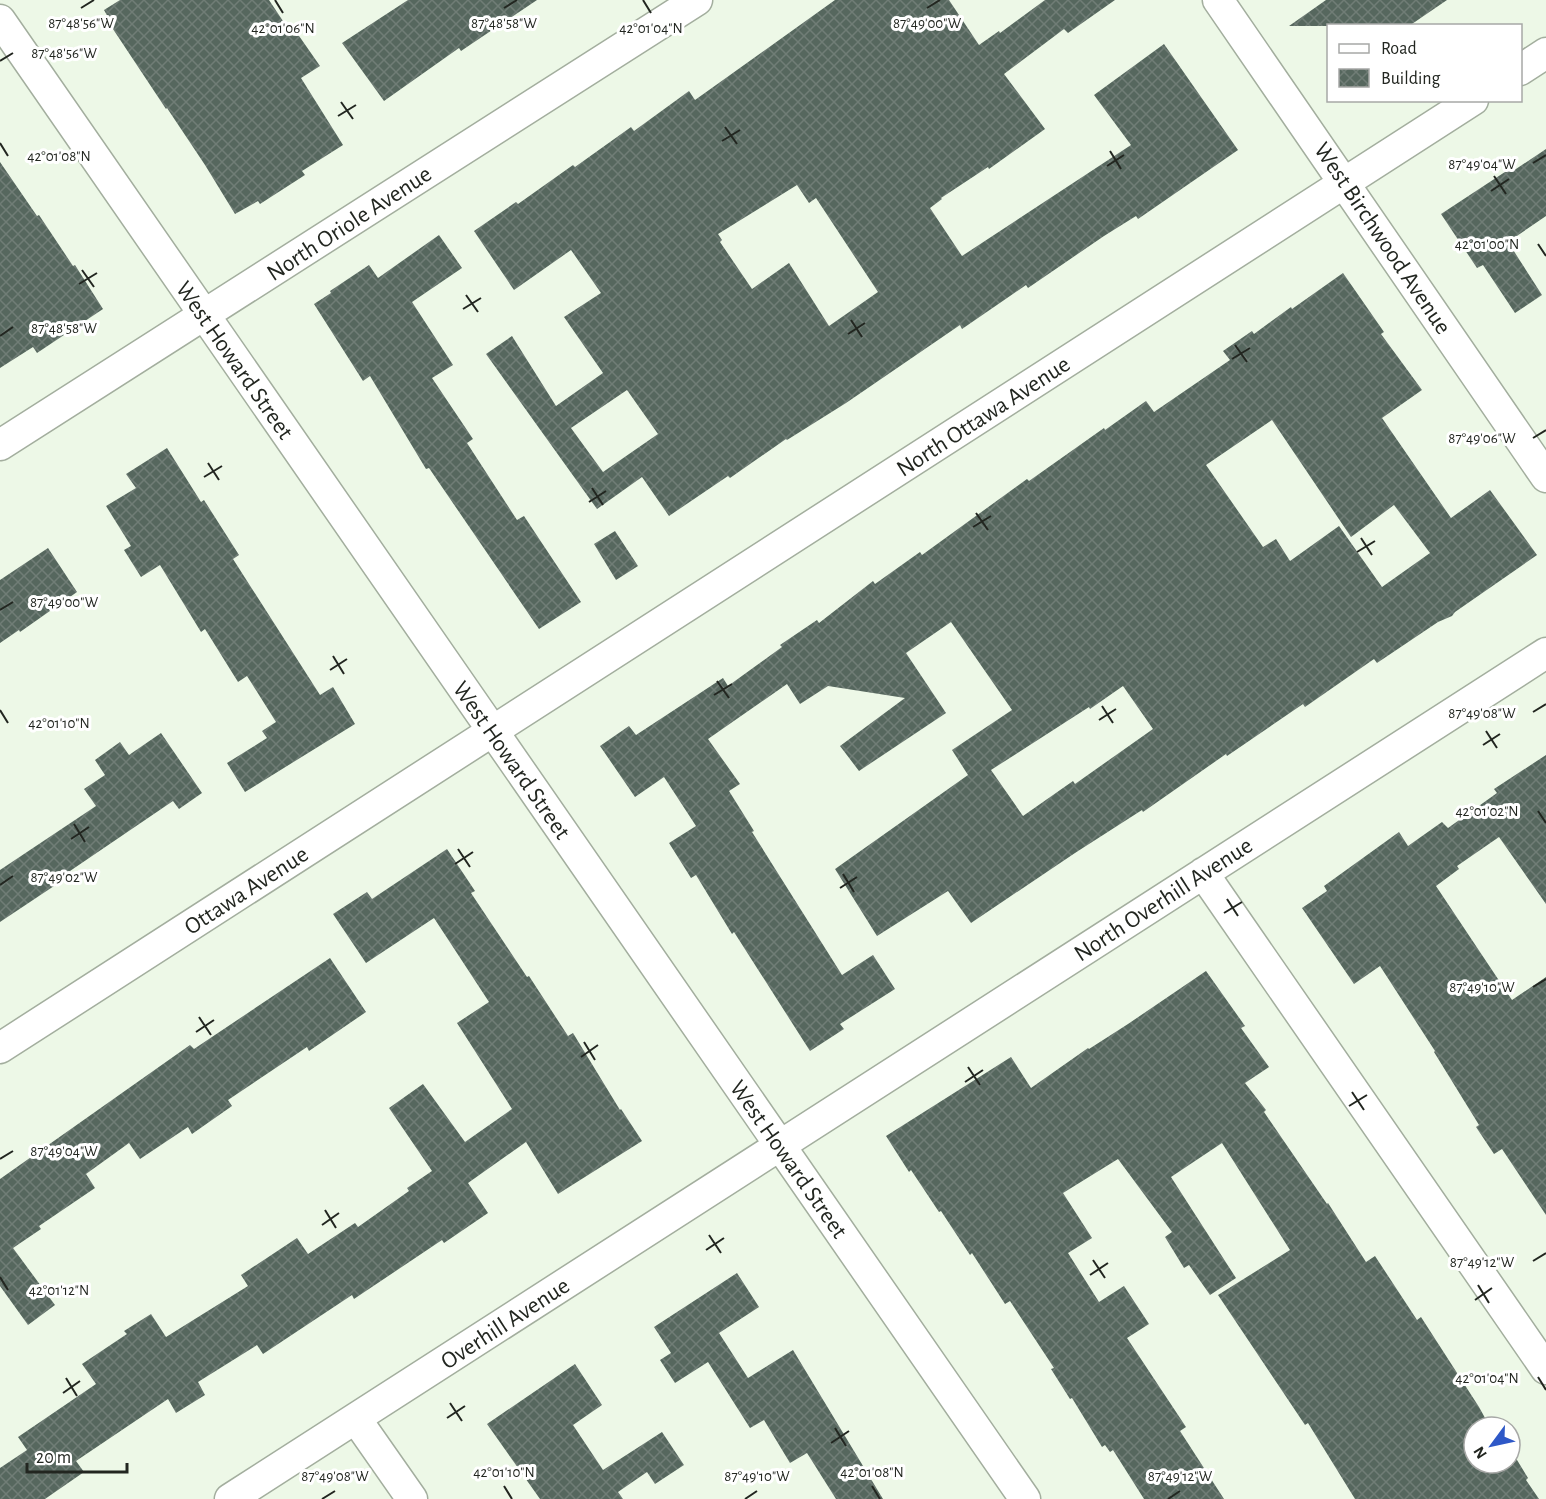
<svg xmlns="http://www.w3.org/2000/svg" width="1546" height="1499" font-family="'Alegreya Sans',sans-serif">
<defs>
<pattern id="building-cross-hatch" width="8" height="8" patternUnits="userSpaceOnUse" patternTransform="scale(1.5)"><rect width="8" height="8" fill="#56675e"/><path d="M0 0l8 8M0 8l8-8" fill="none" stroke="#707d76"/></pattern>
</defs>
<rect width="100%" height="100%" fill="#edf8e7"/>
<path fill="url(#building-cross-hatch)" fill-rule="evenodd" d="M120,0H269L293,36L297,33L320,66L301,78L343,145L302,171L305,175L260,204L258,201L235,214L205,165L167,108L166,109L107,20L109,19L104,10Z
M408,0H537L461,51L459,48L384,101L342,43Z
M835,0H949L979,45L999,31L1000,33L1045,0H1115L1068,33L1064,29L1004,74L1045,129L989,169L988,167L941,198L942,199L930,208L962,256L1131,145L1094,95L1164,44L1238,150L1138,219L1136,216L1104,236L1028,288L1026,285L962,329L960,325L846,403L787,440L786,439L730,478L728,476L669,516L642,477L597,509L486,354L512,336L556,406L603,373L564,317L601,293L571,250L514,290L474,231L516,202L518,204L573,165L575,167L631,127L634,131L689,91L695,100ZM797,185L809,203L816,198L878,292L829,326L789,263L752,289L720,242L722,240L718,234ZM627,390L658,434L603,472L571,428Z
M1326,0H1447L1409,26H1289Z
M1546,149V216L1508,242L1542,295L1515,313L1483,265L1477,268L1441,214L1511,168L1513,171Z
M0,162L37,216L39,215L73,266L75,265L103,309L37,353L33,347L0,368Z
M439,235L462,268L412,302L453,365L432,378L473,439L467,443L517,520L524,516L581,602L539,629L429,468L426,469L370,376L363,381L314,304L331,293L330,291L369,265L378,278Z
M1343,273L1384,332L1381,334L1422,390L1382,418L1451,518L1490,490L1537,555L1455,612L1452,616L1438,622L1377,663L1374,659L1305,707L1303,704L1227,756L1226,754L1143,812L1142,810L1075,853L971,923L948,891L877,936L835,869L968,775L952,750L1012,710L951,622L906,653L946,713L859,771L840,746L905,698L828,686L800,704L787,684L708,739L740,784L729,791L754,831L752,832L842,975L873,955L895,989L840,1024L844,1029L810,1051L734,932L732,934L696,875L691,878L669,843L696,826L664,777L635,797L600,746L629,726L636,735L723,678L728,686L782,647L780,645L817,620L819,623L873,581L875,584L920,552L922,555L1027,479L1029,481L1104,428L1105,430L1146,401L1154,412L1230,360L1223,351L1252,331L1254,334L1291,307L1292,309ZM1272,420L1351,537L1394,505L1430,553L1382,587L1339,526L1290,561L1276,539L1263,547L1206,465ZM1123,686L1153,729L1075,784L1073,781L1023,816L991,770L1089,707L1090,709Z
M167,448L201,502L204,500L239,555L233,559L320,695L333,687L355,724L245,792L227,763L267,738L262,731L276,722L247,676L238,682L205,629L201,632L160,565L141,577L124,550L131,546L106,506L136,488L126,474Z
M615,531L638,566L616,580L594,544Z
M48,548L77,592L20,632L19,630L0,643V580Z
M161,733L202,793L179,809L173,801L70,871L72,874L0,922V870L96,806L84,789L105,775L95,760L120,742L129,755Z
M1546,755V904L1499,837L1457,866L1459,869L1436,886L1512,1000L1546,977V1215L1502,1149L1494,1154L1476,1127L1479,1125L1434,1052L1435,1051L1380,966L1354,984L1302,908L1327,891L1324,886L1399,832L1408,846L1442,822L1448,828L1497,793L1494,789Z
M447,849L475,891L471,893L527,977L529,976L568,1036L573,1033L620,1110L621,1109L642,1141L558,1194L526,1142L468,1183L488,1213L444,1243L442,1240L354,1299L352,1295L263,1354L257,1345L198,1382L205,1395L176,1413L168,1399L76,1461L84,1472L45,1499H0V1468L27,1450L18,1437L96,1384L82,1364L127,1334L124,1331L151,1314L166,1337L248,1286L241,1275L297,1238L308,1254L355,1223L358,1227L409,1191L407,1188L432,1171L389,1108L423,1084L465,1142L512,1109L457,1023L489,1002L434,918L366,963L333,914L367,892L372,899Z
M330,958L366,1012L309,1051L307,1047L228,1100L232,1106L192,1134L188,1127L140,1159L129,1143L86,1174L95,1188L39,1226L41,1229L13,1248L55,1305L28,1325L0,1286V1179L190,1045L194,1049Z
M1206,971L1245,1026L1241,1028L1269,1067L1245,1083L1266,1110L1264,1112L1327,1204L1328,1203L1366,1262L1375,1256L1417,1320L1421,1317L1479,1407L1490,1427H1474V1463H1510V1458L1514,1455L1528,1478L1526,1480L1539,1499H1355L1308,1423L1305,1425L1218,1295L1290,1250L1222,1143L1171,1177L1236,1278L1210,1295L1189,1265L1184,1268L1165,1237L1172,1232L1118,1159L1063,1193L1092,1238L1068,1253L1099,1302L1124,1286L1149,1324L1127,1338L1186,1427L1180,1431L1224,1499H1144L1113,1450L1110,1452L1105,1445L1102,1447L1072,1398L1070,1399L1051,1369L1054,1368L1010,1301L1005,1304L972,1253L970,1255L941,1211L939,1212L911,1170L909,1172L886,1136L1011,1057L1031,1088L1088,1048L1089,1049L1128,1024Z
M737,1273L759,1307L719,1333L748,1378L793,1350L883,1499H836L807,1453L790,1463L764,1420L750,1428L708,1362L675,1383L660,1360L671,1353L654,1327Z
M575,1364L602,1405L573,1425L603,1470L662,1432L684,1465L655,1484L647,1472L618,1492L623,1499H540L487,1424Z"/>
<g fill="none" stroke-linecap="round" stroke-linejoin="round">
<g stroke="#a3ae9e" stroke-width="33">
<path id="street" d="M1218,0L1546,477
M0,20L1025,1499
M1520,70L1546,53
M0,445L697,0
M1203,873L1546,1369
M0,1048L1473,100
M356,1419L412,1499
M230,1499L1546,653"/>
</g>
<use href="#street" stroke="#fff" stroke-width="30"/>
</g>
<path fill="none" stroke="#222620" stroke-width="2" d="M275,0L283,13M643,0L651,13M81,8L94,0M504,8L517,0M927,8L940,0M0,61L13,53M341,102L353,119M338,116L356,105M725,127L737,144M722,141L740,130M0,143L8,156M1110,151L1121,169M1533,163L1546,155M1107,166L1124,155M1494,176L1506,194M1491,191L1509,179M1538,244L1546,256M82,270L94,287M79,284L97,273M466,295L478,312M463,309L481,298M851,320L862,337M848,334L865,323M0,336L13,327M1235,345L1247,362M1232,359L1250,348M1533,438L1546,430M208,463L219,480M204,477L222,466M592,488L603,505M589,502L606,491M976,513L988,530M973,527L991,516M1361,538L1372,555M1357,552L1375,541M0,610L13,602M333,656L344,674M330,670L347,659M717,681L729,698M714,695L732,684M1102,706L1113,723M0,710L8,723M1533,712L1546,704M1099,720L1116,709M1486,731L1497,748M1483,745L1500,734M1538,811L1546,823M74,824L85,842M71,839L89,827M458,849L470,867M455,864L473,852M843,874L854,892M0,885L13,876M840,888L857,877M1227,899L1238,916M1224,913L1242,902M1533,987L1546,979M199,1017L211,1035M196,1032L214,1020M584,1042L595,1060M581,1057L598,1045M968,1067L980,1085M965,1082L983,1070M1352,1092L1364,1110M1349,1106L1367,1095M0,1159L13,1151M325,1210L336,1228M322,1225L339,1213M709,1235L721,1253M706,1250L724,1238M1093,1260L1105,1278M1533,1261L1546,1253M1090,1275L1108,1263M0,1277L8,1290M1478,1285L1489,1303M1475,1300L1492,1288M1538,1377L1546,1390M66,1378L77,1396M63,1393L80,1381M450,1403L462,1421M447,1418L465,1406M835,1428L846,1446M831,1443L849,1431M504,1486L512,1499M872,1486L880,1499M322,1499L335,1491M745,1499L757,1491M1168,1499L1180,1491"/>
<g text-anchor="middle" stroke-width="6" stroke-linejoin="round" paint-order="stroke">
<g font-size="24" fill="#222620" stroke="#fff">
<text transform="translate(349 223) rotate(-33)" y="8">North Oriole Avenue</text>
<text transform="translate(1383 238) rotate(56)" y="8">West Birchwood Avenue</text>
<text transform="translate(235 360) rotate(55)" y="8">West Howard Street</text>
<text transform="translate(983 416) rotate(-33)" y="8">North Ottawa Avenue</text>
<text transform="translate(512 760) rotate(55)" y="8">West Howard Street</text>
<text transform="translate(246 890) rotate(-33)" y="8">Ottawa Avenue</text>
<text transform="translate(1163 899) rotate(-33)" y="8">North Overhill Avenue</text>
<text transform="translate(789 1159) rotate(55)" y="8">West Howard Street</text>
<text transform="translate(505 1323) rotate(-33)" y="8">Overhill Avenue</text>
</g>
</g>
<g font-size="15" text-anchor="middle" fill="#222620" stroke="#fff" stroke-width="6" stroke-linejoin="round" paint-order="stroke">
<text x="927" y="28">87°49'00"W</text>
<text x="81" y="28">87°48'56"W</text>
<text x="504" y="28">87°48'58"W</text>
<text x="283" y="33">42°01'06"N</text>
<text x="651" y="33">42°01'04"N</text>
<text x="64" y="58">87°48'56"W</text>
<text x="59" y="161">42°01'08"N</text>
<text x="1482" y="169">87°49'04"W</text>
<text x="1487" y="249">42°01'00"N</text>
<text x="64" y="333">87°48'58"W</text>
<text x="1482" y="443">87°49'06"W</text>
<text x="64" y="607">87°49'00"W</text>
<text x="1482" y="718">87°49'08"W</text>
<text x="59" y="728">42°01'10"N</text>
<text x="1487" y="816">42°01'02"N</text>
<text x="64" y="882">87°49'02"W</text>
<text x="1482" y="992">87°49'10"W</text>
<text x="64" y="1156">87°49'04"W</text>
<text x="1482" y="1267">87°49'12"W</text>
<text x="59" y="1295">42°01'12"N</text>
<text x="1487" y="1383">42°01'04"N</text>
<text x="504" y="1477">42°01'10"N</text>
<text x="872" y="1477">42°01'08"N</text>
<text x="335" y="1481">87°49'08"W</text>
<text x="757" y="1481">87°49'10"W</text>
<text x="1180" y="1481">87°49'12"W</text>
</g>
<rect x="1327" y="24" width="195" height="78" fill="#ffffff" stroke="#a7a8a6" stroke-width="1.5"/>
<rect x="1339" y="44" width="30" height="9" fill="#ffffff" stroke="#a7a8a6" stroke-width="1.5"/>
<text x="1381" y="54" font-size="18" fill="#222620">Road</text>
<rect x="1339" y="69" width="30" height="18" fill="url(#building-cross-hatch)" stroke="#a7a8a6" stroke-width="1.5"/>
<text x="1381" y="84" font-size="18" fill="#222620">Building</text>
<g transform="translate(1492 1445) rotate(237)"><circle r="28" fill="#ffffff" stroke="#a7a8a6" stroke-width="1.5"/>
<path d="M0-4.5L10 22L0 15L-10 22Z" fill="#2e58c7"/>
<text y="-9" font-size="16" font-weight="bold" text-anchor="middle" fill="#222620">N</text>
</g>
<path d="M27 1463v9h100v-9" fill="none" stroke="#222620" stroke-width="3"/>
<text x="36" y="1463" font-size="18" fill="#222620" stroke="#ffffff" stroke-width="4.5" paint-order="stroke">20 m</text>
</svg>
